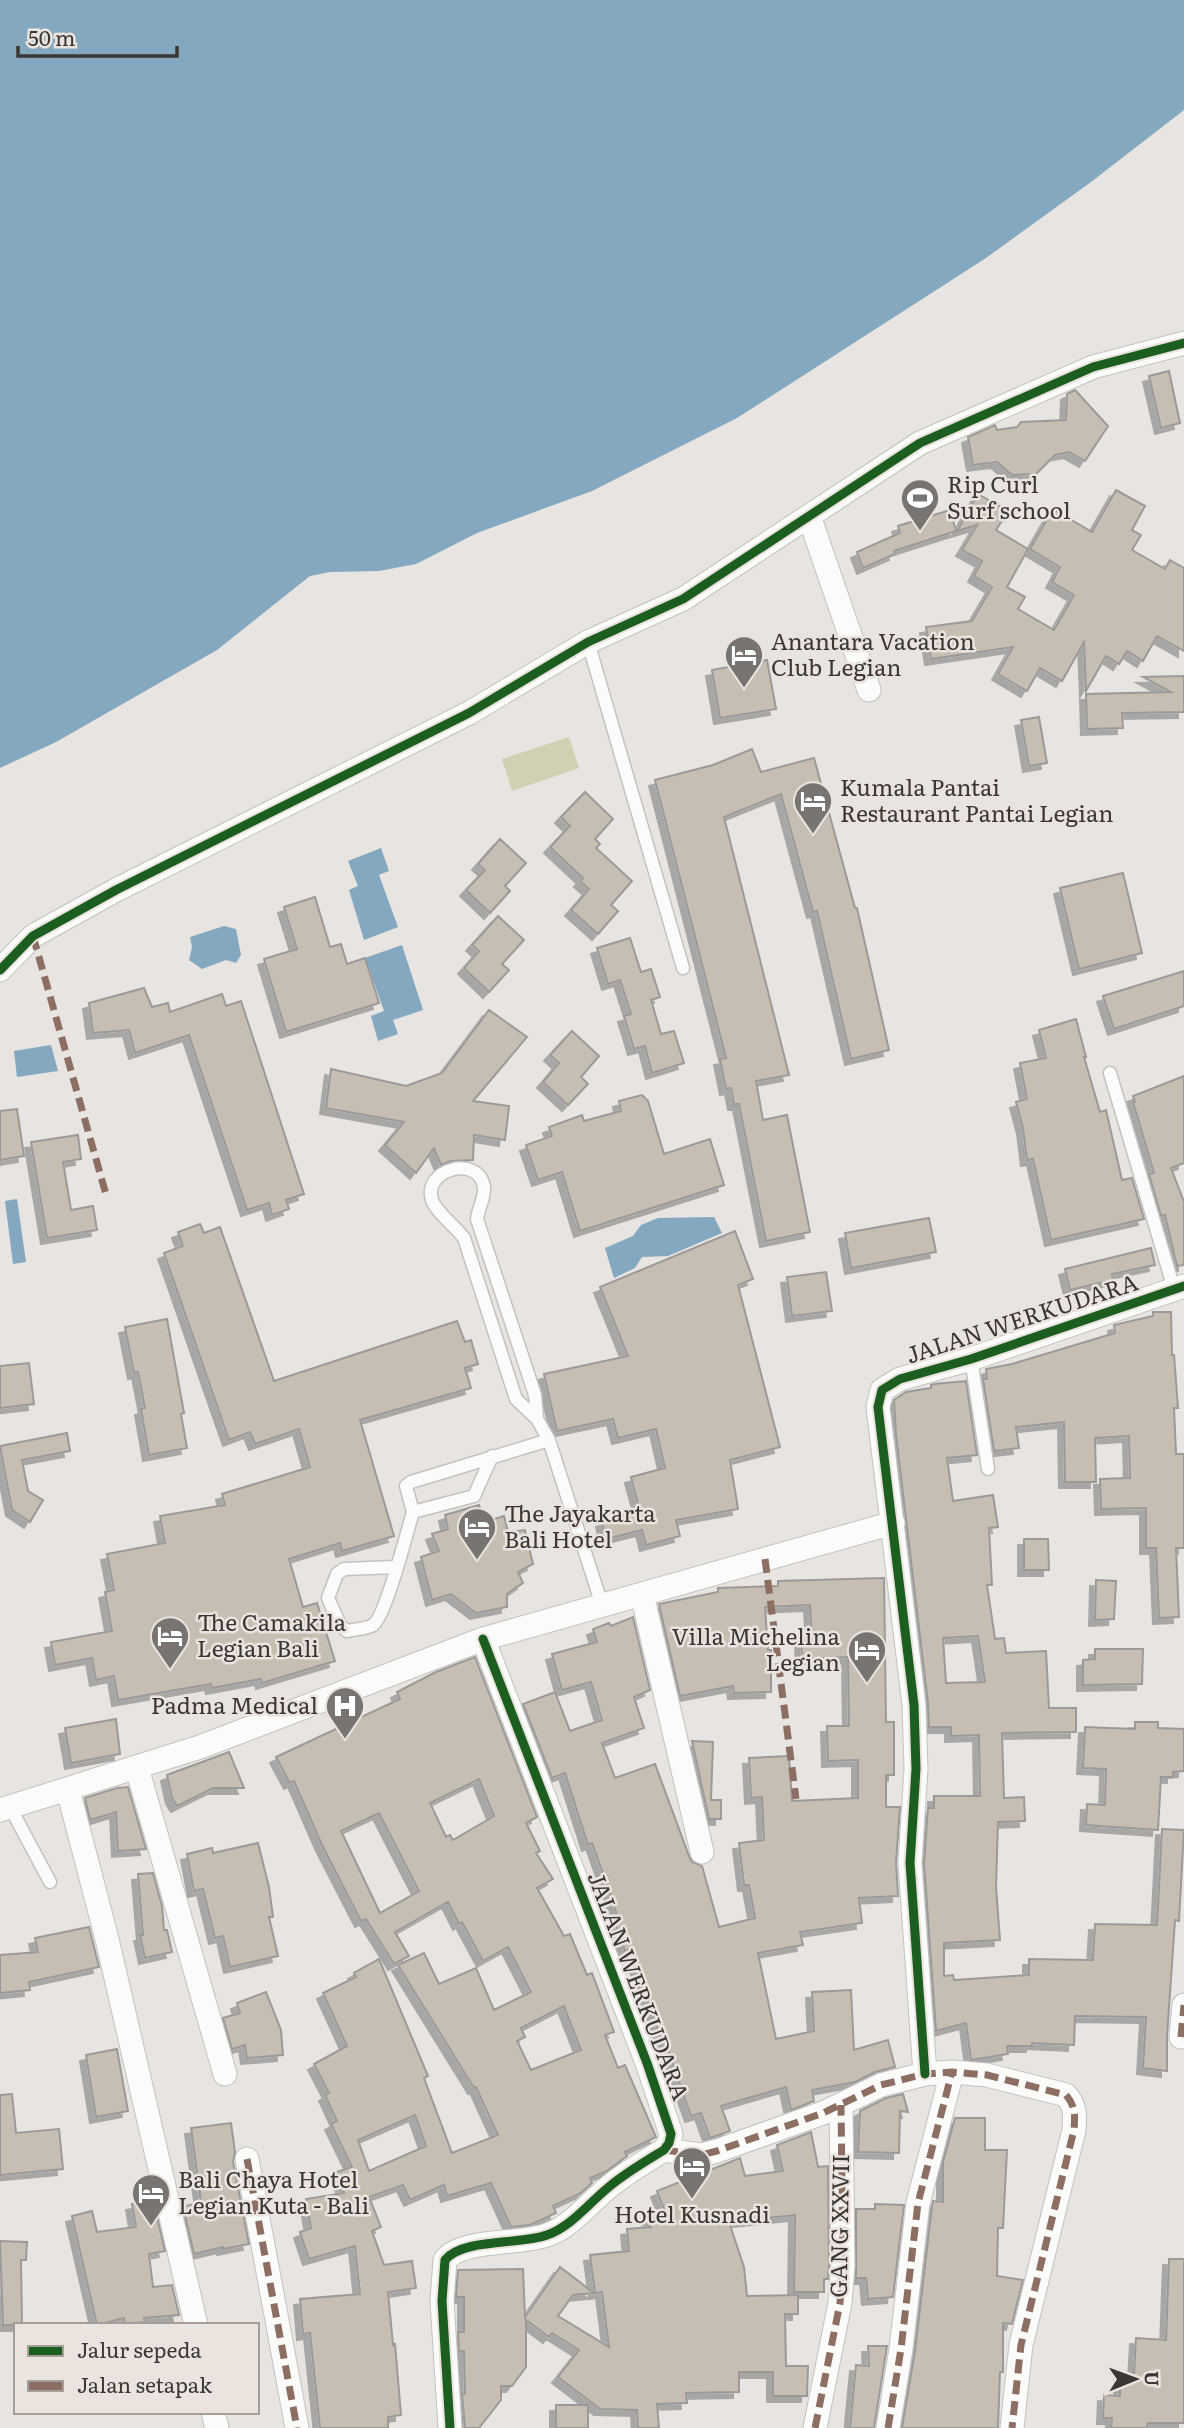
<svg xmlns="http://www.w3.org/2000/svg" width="1184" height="2428" font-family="Literata,serif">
<defs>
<filter id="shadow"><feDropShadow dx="-6" dy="6" stdDeviation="0" flood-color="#0004"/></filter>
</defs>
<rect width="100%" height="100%" fill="#e7e4e1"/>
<path fill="#cfd1b2" d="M569,737L579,768L512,791L502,759Z"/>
<path fill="#83a8bf" d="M0,0H1184V110L1091,182L986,258L737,418L592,491L477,533L416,564L379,571L330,572L310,576L217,650L56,742L0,768Z
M381,848L389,871L379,875L398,927L364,940L349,890L358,886L348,861Z
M224,926L236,929L241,955L236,963L226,960L202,969L189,960L192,947L190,937Z
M402,945L423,1010L393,1020L398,1034L378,1041L371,1016L384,1011L365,958Z
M51,1045L58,1071L17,1077L14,1051Z
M17,1199L26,1262L13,1264L5,1201Z
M714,1217L722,1233L668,1256L642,1257L635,1268L614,1278L605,1248L633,1236L641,1225L658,1218Z"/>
<path fill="#c6beb3" stroke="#9c9a98" stroke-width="2" fill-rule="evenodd" filter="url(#shadow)" d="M1169,371L1180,423L1161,428L1149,376Z
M1075,390L1108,426L1085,461L1069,452L1055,455L1036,474L1012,475L997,462L973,465L968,437L995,425L997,430L1017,427L1021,422L1066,420L1067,394Z
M1116,490L1145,506L1132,530L1141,535L1132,550L1165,569L1170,560L1184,568V651L1157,636L1143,661L1127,651L1119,664L1106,656L1086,691L1084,642L1062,681L1040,668L1027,691L998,674L1013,647L931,659L926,627L972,621L992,587L974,576L982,561L962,550L977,525L957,531L978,494L1012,513L1005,516L996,530L1028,549L1007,587L1025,597L1018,609L1054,630L1074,595L1052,582L1060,567L1030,549L1053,509L1092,532Z
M950,510L956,531L894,551L895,554L863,568L857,552L900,533L898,526Z
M767,660L776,709L720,718L712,670Z
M1184,676V712L1122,713L1123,728L1087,729L1086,694L1171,692L1143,677Z
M1039,717L1047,763L1029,766L1021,720Z
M752,749L761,772L814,758L855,908H857L889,1050L851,1059L817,911L813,912L781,794L724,817L789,1075L756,1081L763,1120L787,1115L810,1232L766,1241L739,1104H734L731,1088L726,1089L720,1059L726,1058L655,780L713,765Z
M585,792L613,819L595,839L600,844L596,848L632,881L611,905L618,911L598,934L571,910L589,889L580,881L583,878L550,847L570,826L561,817Z
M500,839L526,863L505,886L510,891L490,913L466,890L485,870L478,864Z
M1123,873L1142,953L1079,969L1060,888Z
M315,897L330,947L341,944L347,964L365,958L379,1003L286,1032L264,959L297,949L284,907Z
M498,916L524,940L502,964L509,970L489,992L464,968L479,951L472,945Z
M630,938L641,972L651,969L660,997L651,1000L661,1034L674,1031L684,1063L652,1073L645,1046L634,1049L624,1016L631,1014L620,980L608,984L597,948Z
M1184,971V1006L1114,1029L1103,996Z
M144,988L152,1007L168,1003L170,1012L222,994L226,1006L241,1001L304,1194L286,1200L289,1209L272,1215L269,1203L247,1210L189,1035L135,1053L129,1030L93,1033L89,1003Z
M489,1010L527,1037L473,1101L509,1106L505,1140L474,1135L473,1160L451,1161L441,1165L434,1148L416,1173L385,1145L404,1122L326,1108L331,1069L406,1086L442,1073Z
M1076,1019L1086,1057H1084L1100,1112L1106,1110L1122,1180L1132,1178L1144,1219L1051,1240L1033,1159L1027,1160L1023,1128L1016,1102L1027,1099L1020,1063L1046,1058L1039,1030Z
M572,1031L599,1056L581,1077L588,1084L568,1105L543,1082L559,1063L550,1055Z
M1184,1076V1163L1171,1168L1184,1202V1265L1177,1266L1165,1215L1161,1216L1149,1174L1154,1173L1133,1102H1135L1133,1096Z
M642,1095L648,1101L664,1154L710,1139L724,1185L580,1231L562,1172L538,1180L526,1145L552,1136L549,1127L582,1115L584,1121L621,1111L619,1101Z
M17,1109L24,1156L0,1160V1111Z
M78,1135L81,1159L63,1162L71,1210L93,1206L97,1230L47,1238L31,1142Z
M929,1218L936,1252L851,1268L845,1233Z
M200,1224L204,1233L220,1227L274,1381L457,1321L465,1342L471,1340L478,1364L465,1368L471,1388L360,1420L394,1536L342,1551L340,1543L289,1559L303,1607L317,1603L335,1661L262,1683L261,1679L212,1688L211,1684L118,1700L114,1676L96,1680L92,1658L55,1665L51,1642L112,1631L105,1592L114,1590L107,1554L165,1543L160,1516L225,1505L222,1494L310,1467L299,1429L255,1444L250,1432L229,1440L164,1253L183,1246L178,1232Z
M735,1231L753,1279L738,1285L780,1447L730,1460L738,1509L676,1520L680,1536L646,1545L642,1530L606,1539L602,1521L640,1511L631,1477L665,1468L656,1429L618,1438L613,1419L557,1431L544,1374L628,1356L600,1287Z
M1151,1248L1155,1265L1112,1274L1113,1280L1070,1290L1065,1269Z
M826,1272L832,1311L792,1316L787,1277Z
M1153,1312H1171L1172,1355H1174L1178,1408H1174L1176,1454H1184V1548H1176L1179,1617L1159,1618L1156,1548H1146V1508L1101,1509L1100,1479L1130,1478L1129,1436L1095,1438L1096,1482H1065L1064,1422L1016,1427L1019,1448L994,1451L983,1379H987L986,1369L1012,1364L1115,1333L1114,1325L1153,1316Z
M167,1319L184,1413L181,1414L187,1448L149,1455L141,1409L145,1408L138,1372L134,1373L125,1327Z
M29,1363L34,1404L0,1408V1366Z
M966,1381L977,1455L947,1458L953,1501L993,1495L998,1527L989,1528L992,1585H987L995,1639L1004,1638L1006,1653L1046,1651L1049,1708H1076V1732L1002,1733L1004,1798L1024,1797L1025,1821L998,1822L996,1887L1000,1940L944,1943V1976L953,1975L954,1980L1029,1975V1959L1093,1960L1095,1924L1157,1925L1162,1829L1184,1830L1179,1921L1175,1920L1167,2036V2071L1143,2068L1146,2017L1075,2016L1074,2045L1032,2043V2046H1007L1008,2054L971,2060L966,2023L936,2031L924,1863L928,1808H934V1796H980L979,1735L951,1736V1727H929L928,1703L896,1435L894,1400L906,1392L931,1388V1385L934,1384ZM978,1636L985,1682L946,1683L943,1638Z
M67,1433L70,1451L22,1460L28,1491L43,1500L30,1522L12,1510L0,1446Z
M479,1505L485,1522L504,1516L508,1532L525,1530L533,1564L518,1572L523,1583L507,1594V1607L476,1613L451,1594L432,1600L421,1557L439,1551L432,1534L448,1529L445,1515Z
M1024,1539H1048L1049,1570H1024Z
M884,1578L886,1722H894V1775H886V1807H900L896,1862L898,1896L859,1898L862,1923L800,1932L803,1945L758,1953L776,2039L814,2031L812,1992L851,1990L854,2050L888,2040L895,2067L875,2072L855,2082L812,2090L814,2101L791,2110L786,2087L721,2106L730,2131L710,2138L701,2113L691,2116L664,2039L661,2040L630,1949L625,1951L614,1920L618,1919L610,1893L592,1843L588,1845L565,1773L552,1778L523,1704L555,1692L570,1731L602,1720L591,1682L562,1690L552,1654L597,1642L593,1629L609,1623L611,1626L633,1617L650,1690L634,1697L644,1728L602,1743L615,1778L655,1764L689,1856L692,1862L702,1866L719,1927L755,1918L749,1885H744L739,1843L764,1840L762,1797L751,1798L749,1758L789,1756L792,1801L858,1798V1760L828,1761L827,1726H849L848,1657L802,1659L801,1640L812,1639L810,1605L765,1607L768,1650H771V1692L734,1693L733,1686L680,1696L659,1604L718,1592V1588L778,1586V1581Z
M1096,1580L1116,1581L1114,1619L1095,1620Z
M1095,1649H1143L1142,1684L1083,1685V1660L1095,1659Z
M475,1657L537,1817L526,1823L540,1851L536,1853L553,1879L537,1888L564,1936L570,1934L587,1975L592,1973L614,2032L605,2035L618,2068L625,2065L656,2137L625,2152L627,2156L607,2171L590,2178L592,2183L581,2193L553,2206L556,2213L530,2225L511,2227L491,2183L447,2196L444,2185L410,2200L403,2185L369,2197L381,2227L372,2231L384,2265L412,2261L416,2288L388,2292L393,2345L395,2344L401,2415L388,2417V2428H320L310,2333L303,2334L300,2299L360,2294L355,2246L309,2259L300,2232L311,2228L306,2199L344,2193L337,2172L352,2167L331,2124L337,2121L325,2095L329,2093L314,2064L347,2046L323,1993L356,1977L354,1973L379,1959L428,2076L424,2078L452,2153L498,2135L476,2087L474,2088L398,1965L424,1953L439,1984L476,1968L494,2010L531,1992L508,1947L483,1961L462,1922L459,1924L448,1902L395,1932L409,1956L394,1964L366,1919L361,1921L322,1845L294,1781L290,1783L276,1757L400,1699L397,1692L436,1672ZM479,1779L494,1816L453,1840L450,1835L446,1837L430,1803ZM379,1813L419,1891L380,1913L341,1831ZM564,2006L581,2050L531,2070L517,2041L525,2037L521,2028ZM415,2115L426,2146L369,2171L358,2140Z
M116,1719L120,1754L71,1763L65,1728Z
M1135,1722H1158V1728L1184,1729V1771L1173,1772V1777H1161L1158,1830L1086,1825L1087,1804L1105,1805L1106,1769L1083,1768L1085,1727L1135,1729Z
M692,1741L713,1742L711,1800H721V1819H709Z
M229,1752L244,1788H213L177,1806L172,1798L167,1775Z
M128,1787L146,1849L118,1851L116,1812L90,1820L85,1798L117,1788Z
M258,1843L269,1887L273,1917H269L278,1956L230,1967L223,1936L215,1938L203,1889L194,1891L187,1854L212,1848L213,1853Z
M153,1873L162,1906L164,1930H167L172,1952L145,1958L140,1935H143L138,1874Z
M89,1927L99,1967L29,1982L30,1990L0,1993V1955L38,1952L35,1938Z
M266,1992L281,2030L283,2055L247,2058L245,2045L232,2049L223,2018L240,2013L237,2003Z
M117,2049L128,2111L96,2117L86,2055Z
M12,2094L16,2133L59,2129L63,2169L0,2175V2095Z
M903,2094L908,2112L900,2111L899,2153L858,2152L860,2111L886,2098Z
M955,2118H985V2150H1007L1003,2228H998L997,2276L1023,2280L1012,2324L1003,2323V2372H1000L998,2428H902L915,2351L932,2206L933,2201L943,2202V2162Z
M231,2123L235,2152L233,2162L249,2244L223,2249V2247L194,2254L183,2207L201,2202L191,2128Z
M811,2132L818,2167L828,2166L829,2266L828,2279H824V2292H794L795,2215L729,2222L744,2267L747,2296L798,2295V2314H785L786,2366H808L807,2396H773V2372H739V2392L686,2393L687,2403L657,2404L659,2428H638L637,2410L600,2409L558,2377L579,2350L552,2333L549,2337L526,2320V2367L512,2386H501V2400L479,2428H465L462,2394H465L464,2351H459L458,2332H464V2297H456L458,2270L523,2269L525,2317L560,2267L594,2293L573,2295L558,2316L609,2347L602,2292L595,2293L590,2255L629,2251L627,2229L651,2227L647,2215L664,2209L657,2191L740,2158L745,2176L783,2171L777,2145Z
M153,2200L165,2251L149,2254L153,2287L172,2285L179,2315L144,2318L145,2322L125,2324L124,2318L97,2325L72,2216L92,2211L97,2232L136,2227L132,2204Z
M875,2204L904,2205L893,2297L868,2299L866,2278H856V2209H875Z
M0,2241L27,2242L26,2260H21L22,2325H3Z
M1169,2259H1184V2423H1148L1147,2428H1111L1112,2418H1103L1104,2395L1120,2396V2373H1134L1136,2338L1166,2340Z
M868,2346H887L874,2428H850L856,2365L869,2366Z
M556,2405H588V2428H556Z"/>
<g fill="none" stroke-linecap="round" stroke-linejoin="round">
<g stroke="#c4c2c0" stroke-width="15">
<path id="service" d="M588,642L683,968
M1110,1073L1174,1289
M971,1359L988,1469
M537,1419L535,1395L477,1219C478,1209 485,1198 484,1187C479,1154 422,1169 432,1200C436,1212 455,1226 464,1238L516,1399L537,1419L549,1440L602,1605
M492,1456L474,1496L413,1512L406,1486L411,1482L549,1440
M396,1567L344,1569L337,1574L328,1598L340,1625L347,1631C355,1629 367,1629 373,1625C386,1616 407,1531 413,1512
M10,1807L50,1882"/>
</g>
<g stroke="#c4c2c0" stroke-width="25">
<path id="minor" d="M809,516L869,690
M0,970L33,936L116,890L469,713L588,642L683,599L920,443L1093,367L1184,343
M642,1594L702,1852
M137,1768L225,2074
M68,1790L107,1939L196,2325
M0,1810L200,1747L483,1639L893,1523
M1181,2037L1184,2005
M925,2074L910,1863L916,1769L914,1705L878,1407L882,1390L900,1379L971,1359L1184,1286
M664,2150L701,2155L717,2151L823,2113L881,2085L925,2074L952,2072L987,2075L1066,2095C1076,2107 1075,2115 1074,2130L1021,2345L1012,2428
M247,2159L297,2428
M213,2412L217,2428
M450,2428L442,2301L445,2260C463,2238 520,2245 547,2235C571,2227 591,2201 610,2186C627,2172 646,2161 664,2150L669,2143L671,2134L647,2063L483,1639
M815,2428L840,2303L843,2266L841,2105
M888,2428L901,2349L918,2203L952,2072"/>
</g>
<use href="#service" stroke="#fbfbfa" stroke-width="12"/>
<use href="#minor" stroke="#fbfbfa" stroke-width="23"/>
<path stroke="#8d6e63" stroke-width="7" stroke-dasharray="14 7" stroke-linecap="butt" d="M33,936L107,1198
M765,1559L796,1799
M1181,2037L1184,2005
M664,2150L701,2155L717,2151L823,2113L881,2085L925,2074L952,2072L987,2075L1066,2095C1076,2107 1075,2115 1074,2130L1021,2345L1012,2428
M247,2159L297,2428
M815,2428L840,2303L843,2266L841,2105
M888,2428L901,2349L918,2203L952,2072"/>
<g stroke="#eae3de" stroke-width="13">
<path id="cycleway" d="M0,970L33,936L116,890L469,713L588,642L683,599L920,443L1093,367L1184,343
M925,2074L910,1863L916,1769L914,1705L878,1407L882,1390L900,1379L971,1359L1184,1286
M450,2428L442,2301L445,2260C463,2238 520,2245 547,2235C571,2227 591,2201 610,2186C627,2172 646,2161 664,2150L669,2143L671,2134L647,2063L483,1639"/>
</g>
<use href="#cycleway" stroke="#1b5e20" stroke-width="9"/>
</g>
<defs>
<g id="stadium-pin" transform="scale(2.0125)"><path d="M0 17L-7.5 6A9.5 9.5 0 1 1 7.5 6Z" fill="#777471" stroke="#eae3de"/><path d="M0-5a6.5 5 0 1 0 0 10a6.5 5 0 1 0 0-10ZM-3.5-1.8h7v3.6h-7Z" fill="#fff"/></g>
<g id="hotel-pin" transform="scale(2.0125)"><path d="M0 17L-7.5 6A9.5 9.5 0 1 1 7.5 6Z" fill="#777471" stroke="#eae3de"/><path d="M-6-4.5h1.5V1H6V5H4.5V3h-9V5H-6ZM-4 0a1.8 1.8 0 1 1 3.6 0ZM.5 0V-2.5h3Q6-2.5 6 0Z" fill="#fff"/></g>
<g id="hospital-pin" transform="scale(2.0125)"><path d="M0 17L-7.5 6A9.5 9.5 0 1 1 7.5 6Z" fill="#777471" stroke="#eae3de"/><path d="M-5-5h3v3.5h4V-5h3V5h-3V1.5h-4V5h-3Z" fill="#fff"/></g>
</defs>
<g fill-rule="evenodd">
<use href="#stadium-pin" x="920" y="498"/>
<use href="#hotel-pin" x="744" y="655"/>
<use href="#hotel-pin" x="813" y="801"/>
<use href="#hotel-pin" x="477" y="1527"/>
<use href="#hotel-pin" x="170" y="1636"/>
<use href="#hotel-pin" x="867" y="1650"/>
<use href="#hospital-pin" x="345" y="1706"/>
<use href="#hotel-pin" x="692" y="2166"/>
<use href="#hotel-pin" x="151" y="2193"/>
</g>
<g text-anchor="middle" stroke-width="5" stroke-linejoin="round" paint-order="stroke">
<g font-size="23" fill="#3a3735" stroke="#eae3de" text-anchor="start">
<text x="947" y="493">Rip Curl<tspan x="947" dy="26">Surf school</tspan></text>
<text x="771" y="650">Anantara Vacation<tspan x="771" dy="26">Club Legian</tspan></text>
<text x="840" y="796">Kumala Pantai<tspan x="840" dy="26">Restaurant Pantai Legian</tspan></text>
<text x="504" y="1522">The Jayakarta<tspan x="504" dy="26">Bali Hotel</tspan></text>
<text x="197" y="1631">The Camakila<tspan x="197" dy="26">Legian Bali</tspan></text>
<text x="840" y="1645" text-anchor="end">Villa Michelina<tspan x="840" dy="26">Legian</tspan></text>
<text x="318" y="1714" text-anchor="end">Padma Medical</text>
<text x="178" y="2188">Bali Chaya Hotel<tspan x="178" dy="26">Legian Kuta - Bali</tspan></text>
<text x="692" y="2223" text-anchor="middle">Hotel Kusnadi</text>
</g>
<g font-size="23" fill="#3a3735" stroke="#eae3de">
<text transform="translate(1022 1319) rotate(-18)" y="8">JALAN WERKUDARA</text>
<text transform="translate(638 1986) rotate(69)" y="8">JALAN WERKUDARA</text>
<text transform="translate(840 2226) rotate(-89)" y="8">GANG XXVII</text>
</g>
</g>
<rect x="14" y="2323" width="245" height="91" fill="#eae3de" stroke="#a49e9a" stroke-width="2"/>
<rect x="28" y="2346" width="35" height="10" fill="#1b5e20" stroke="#a49e9a" stroke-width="2"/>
<text x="77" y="2358" font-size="21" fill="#3a3735">Jalur sepeda</text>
<rect x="28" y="2381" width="35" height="10" fill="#8d6e63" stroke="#a49e9a" stroke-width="2"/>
<text x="77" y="2393" font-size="21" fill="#3a3735">Jalan setapak</text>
<g transform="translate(1135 2379) rotate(89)" stroke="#eae3de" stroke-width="5" paint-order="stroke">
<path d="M0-5L12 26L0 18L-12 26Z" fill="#3a3735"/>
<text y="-10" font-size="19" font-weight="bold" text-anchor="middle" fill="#3a3735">U</text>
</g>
<path d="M18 46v10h159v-10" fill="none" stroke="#3a3735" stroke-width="3.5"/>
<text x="28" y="46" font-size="21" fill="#3a3735" stroke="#eae3de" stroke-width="5" paint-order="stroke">50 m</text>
</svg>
